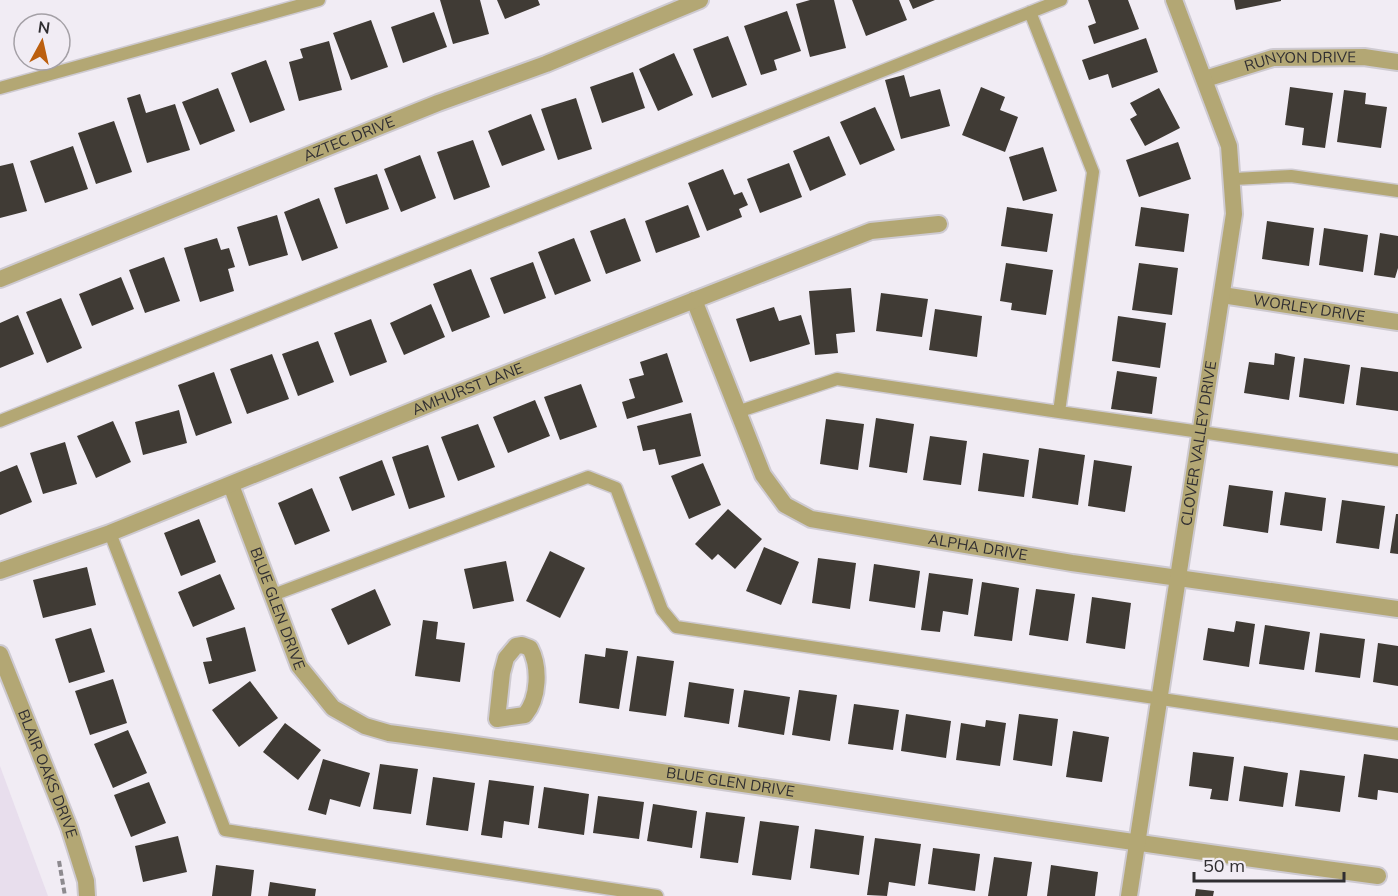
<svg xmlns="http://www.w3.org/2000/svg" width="1398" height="896" font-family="Mulish,sans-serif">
<rect width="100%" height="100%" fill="#f1ecf4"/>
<path fill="#e8deed" d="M0,766L48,896H0Z"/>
<path fill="#403b35" d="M440,0H480L489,34L453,44Z
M497,0H538L540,5L505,19Z
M810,0H834L846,48L810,57L796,4Z
M852,0H899L907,20L866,36Z
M909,0H935L913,9Z
M1088,0H1128L1139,29L1094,44L1088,26L1096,23Z
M1234,0H1281V1L1236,10Z
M787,11L801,51L774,60L777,70L761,75L744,26Z
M434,12L447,47L403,63L391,27Z
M371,20L388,67L351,80L333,33Z
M728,36L747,85L712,98L693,49Z
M1146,38L1158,72L1112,88L1108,74L1089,80L1082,60Z
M329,41L342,90L299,101L289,62L303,58L300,49Z
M674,53L693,95L658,111L639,69Z
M266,60L285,110L250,123L231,73Z
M633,72L645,108L602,123L590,87Z
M904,75L910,97L940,89L950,126L901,139L885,80Z
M981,87L1005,97L1000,110L1018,117L1005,152L962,135Z
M1290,87L1333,93L1325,148L1302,145L1304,128L1285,125Z
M218,88L235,131L200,145L182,102Z
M1159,88L1180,128L1145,146L1130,119L1137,115L1130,103Z
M1344,90L1366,93L1365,104L1387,107L1381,148L1337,142Z
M140,94L146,113L175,104L190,150L147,163L127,98Z
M576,98L592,149L558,160L541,109Z
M875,107L895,150L860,165L840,122Z
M531,114L545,150L502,166L488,131Z
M114,121L132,172L96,184L78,133Z
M829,136L846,175L810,191L793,151Z
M473,140L490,187L454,200L437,152Z
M1178,142L1191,179L1139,197L1126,160Z
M73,146L88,189L45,203L30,161Z
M1043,147L1057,191L1023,201L1009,157Z
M420,155L436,198L401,212L384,169Z
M13,163L27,211L0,218V166Z
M789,163L802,197L760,213L747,179Z
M723,169L734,195L742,192L748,205L739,209L742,217L707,231L688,183Z
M377,174L389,209L346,224L334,188Z
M319,198L338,248L302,261L284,212Z
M688,205L700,237L656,253L645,221Z
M1007,207L1053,214L1047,252L1001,246Z
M1141,207L1189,214L1184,252L1135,246Z
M277,215L288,255L249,266L237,227Z
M625,218L641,261L606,274L590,231Z
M1267,221L1314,228L1309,266L1262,259Z
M1324,228L1368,235L1363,272L1319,265Z
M1380,233L1398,236V268L1395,278L1374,275Z
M217,238L221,250L229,248L235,267L228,269L234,291L200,302L184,248Z
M574,238L591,281L555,295L538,252Z
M164,257L180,301L145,313L129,270Z
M533,262L546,298L504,314L490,278Z
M1006,263L1053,270L1046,315L1011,310L1012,303L1000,301Z
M1139,263L1178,268L1172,315L1132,310Z
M471,269L490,317L452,332L433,284Z
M121,277L134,309L92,326L79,294Z
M851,288L855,332L836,334L838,353L815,355L809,291Z
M881,293L928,299L922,337L876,331Z
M61,298L82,348L47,363L26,312Z
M431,304L445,337L404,355L390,323Z
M774,307L779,321L801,315L810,344L750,362L736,319Z
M935,309L982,316L977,357L929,350Z
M18,315L34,354L0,368V323Z
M1118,316L1166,323L1160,368L1112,361Z
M371,319L387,362L350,376L334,333Z
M318,341L334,382L298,396L282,354Z
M667,353L683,402L627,419L622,402L635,398L629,379L644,375L640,362Z
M1275,353L1295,357L1289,400L1244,393L1249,362L1274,365Z
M272,354L289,399L247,414L230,369Z
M1304,358L1350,365L1344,404L1299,397Z
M1361,367L1398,372V411L1356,405Z
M1117,371L1157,377L1152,414L1111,409Z
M214,372L232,423L196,436L178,385Z
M581,384L597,427L560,440L544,397Z
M535,400L550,436L508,453L493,417Z
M179,410L187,443L143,455L135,422Z
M691,413L701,456L659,465L655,449L643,451L637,426Z
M876,418L914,424L907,473L869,467Z
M826,419L864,424L858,470L820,464Z
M113,421L131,462L96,478L77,436Z
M478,424L495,467L458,481L441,437Z
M930,436L967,441L961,485L923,480Z
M65,442L77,484L43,494L30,453Z
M428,445L445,497L409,509L392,457Z
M1039,448L1085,455L1078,505L1032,498Z
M983,453L1029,460L1024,497L978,491Z
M382,460L395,495L352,511L339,477Z
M1094,460L1132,466L1125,512L1088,506Z
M703,463L721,505L689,519L671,476Z
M17,465L32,502L0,515V472Z
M1229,485L1273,491L1268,533L1223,526Z
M312,488L330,531L295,545L278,503Z
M1285,492L1326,498L1322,531L1280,525Z
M1342,500L1385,506L1379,549L1336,543Z
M728,509L762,539L735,569L718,554L712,560L695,544Z
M1396,514H1398V554L1390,553Z
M199,519L216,562L181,576L164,533Z
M764,547L799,562L781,605L746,591Z
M550,551L585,568L560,618L526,601Z
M818,558L856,563L850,609L812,603Z
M506,561L514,601L473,609L464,569Z
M874,564L920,571L915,608L869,601Z
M87,567L96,605L43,618L33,580Z
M929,573L973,579L968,615L943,611L940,632L921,630Z
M220,574L235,609L193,627L178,592Z
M982,582L1019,588L1012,641L974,636Z
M375,589L391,625L348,645L331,609Z
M1036,589L1075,594L1068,641L1029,635Z
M1092,597L1131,603L1125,649L1086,643Z
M423,620L438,622L436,639L465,643L460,682L415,676Z
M1236,621L1255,624L1249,667L1203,660L1208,628L1234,632Z
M1265,625L1310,632L1304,670L1259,664Z
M245,627L256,671L209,684L203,662L212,661L206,638Z
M91,628L105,672L69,683L55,639Z
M1320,633L1365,639L1360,678L1315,672Z
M1378,643L1398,646V686L1373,682Z
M606,648L628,651L619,709L579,703L585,654L605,657Z
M637,656L674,661L666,716L629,711Z
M113,679L127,723L90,735L75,691Z
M250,681L278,718L239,747L212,710Z
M689,682L734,689L729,724L684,717Z
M744,690L790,697L784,735L738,727Z
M799,690L837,695L830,741L792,735Z
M854,704L899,710L893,750L848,744Z
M906,714L951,721L946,758L901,751Z
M1019,714L1058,719L1052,766L1013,760Z
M986,720L1006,723L1000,766L956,760L961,723L985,727Z
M285,723L321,750L298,780L263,752Z
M128,730L147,773L113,788L94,744Z
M1073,731L1109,737L1102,782L1066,777Z
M1193,752L1234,757L1228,801L1210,799L1212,789L1189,786Z
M1364,754L1398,759V793L1378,790L1377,800L1358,797Z
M323,759L370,773L360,807L330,799L326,815L308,810Z
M380,764L418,769L411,814L373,809Z
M1244,766L1288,773L1283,807L1239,801Z
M1300,770L1345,776L1340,812L1295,806Z
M433,777L475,783L468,831L426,825Z
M489,780L534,786L529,825L504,821L502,838L481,835Z
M149,782L166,823L131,837L114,795Z
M544,787L589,794L584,835L538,828Z
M598,796L644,802L639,839L593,833Z
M653,804L697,811L692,848L647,841Z
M706,812L745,817L738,863L700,858Z
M760,821L799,826L791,880L752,875Z
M815,829L864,836L859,875L810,868Z
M178,836L187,872L143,882L135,846Z
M875,838L921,844L915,886L889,882L887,896L867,895Z
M933,848L980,854L975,891L928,884Z
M994,857L1032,862L1027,896H988Z
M216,865L254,870L251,896H212Z
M1051,865L1098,872L1095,896H1047Z
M270,882L316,889L315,896H268Z
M1196,889L1214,891L1213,896H1195Z"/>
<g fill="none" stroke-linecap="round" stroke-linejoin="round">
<g stroke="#cecad1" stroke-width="15">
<path id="service" d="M1030,12L1093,172L1059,412L1398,460
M0,88L319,0
M1234,179L1291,176L1398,191
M737,412L837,379L1059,412
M0,421L1061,0
M110,533L225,830L657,896
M273,595L588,477L616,488L662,610L676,627L1398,734"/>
</g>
<g stroke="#cecad1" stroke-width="20">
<g id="minor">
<path id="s1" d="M1205,79L1273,58L1364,57L1398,62"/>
<path id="s2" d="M0,279L438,103L546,64L700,0"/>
<path id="s3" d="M694,300L763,475L785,505L811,519L1072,563L1398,609"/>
<path id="s4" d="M231,485L299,666L333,708L365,726L389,733C720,778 1048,833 1378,876"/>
<path id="s5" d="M0,571L110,533L439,400L871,231L939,224"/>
<path d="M522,645L530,648C540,667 539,698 525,715L497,719L502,673L506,658L516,646Z"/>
</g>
</g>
<g stroke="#cecad1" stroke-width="20">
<g id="tertiary">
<path id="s6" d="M1222,295L1398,322"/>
<path id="s7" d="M0,654L69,827L86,881L87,896"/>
<path id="s8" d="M1129,896L1234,214L1229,146L1174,0"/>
</g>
</g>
<path stroke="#8d8a8f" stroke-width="4" stroke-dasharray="6 3" stroke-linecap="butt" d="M59,861L65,896"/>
<use href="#service" stroke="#b3a774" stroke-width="12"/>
<use href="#minor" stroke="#b3a774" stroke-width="16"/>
<use href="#tertiary" stroke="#b3a774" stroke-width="16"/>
</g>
<g text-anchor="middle" stroke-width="6" stroke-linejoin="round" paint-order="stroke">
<g font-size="15" fill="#302e31" stroke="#f1ecf4">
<text dy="5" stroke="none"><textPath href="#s1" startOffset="98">RUNYON DRIVE</textPath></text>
<text dy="5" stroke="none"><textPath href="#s2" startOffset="376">AZTEC DRIVE</textPath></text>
<text dy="5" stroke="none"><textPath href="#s6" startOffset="88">WORLEY DRIVE</textPath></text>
<text dy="5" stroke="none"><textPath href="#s5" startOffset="502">AMHURST LANE</textPath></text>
<text dy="5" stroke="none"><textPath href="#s8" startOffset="458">CLOVER VALLEY DRIVE</textPath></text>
<text dy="5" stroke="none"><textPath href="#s3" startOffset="424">ALPHA DRIVE</textPath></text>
<text dy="5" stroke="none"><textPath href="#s4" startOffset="132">BLUE GLEN DRIVE</textPath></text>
<text dy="5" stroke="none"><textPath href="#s7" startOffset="129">BLAIR OAKS DRIVE</textPath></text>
<text dy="5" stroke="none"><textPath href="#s4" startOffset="654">BLUE GLEN DRIVE</textPath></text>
</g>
</g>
<g transform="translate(42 42) rotate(8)"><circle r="28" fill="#f1ecf4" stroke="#a4a0a6" stroke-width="1.5"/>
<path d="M0-4.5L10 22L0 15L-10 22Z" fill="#bc5f0e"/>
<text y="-9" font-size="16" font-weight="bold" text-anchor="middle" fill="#302e31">N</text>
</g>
<path d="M1194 872v9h150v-9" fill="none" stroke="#302e31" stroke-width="3"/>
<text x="1203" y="872" font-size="18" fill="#302e31" stroke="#f1ecf4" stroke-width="4.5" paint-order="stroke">50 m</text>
</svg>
